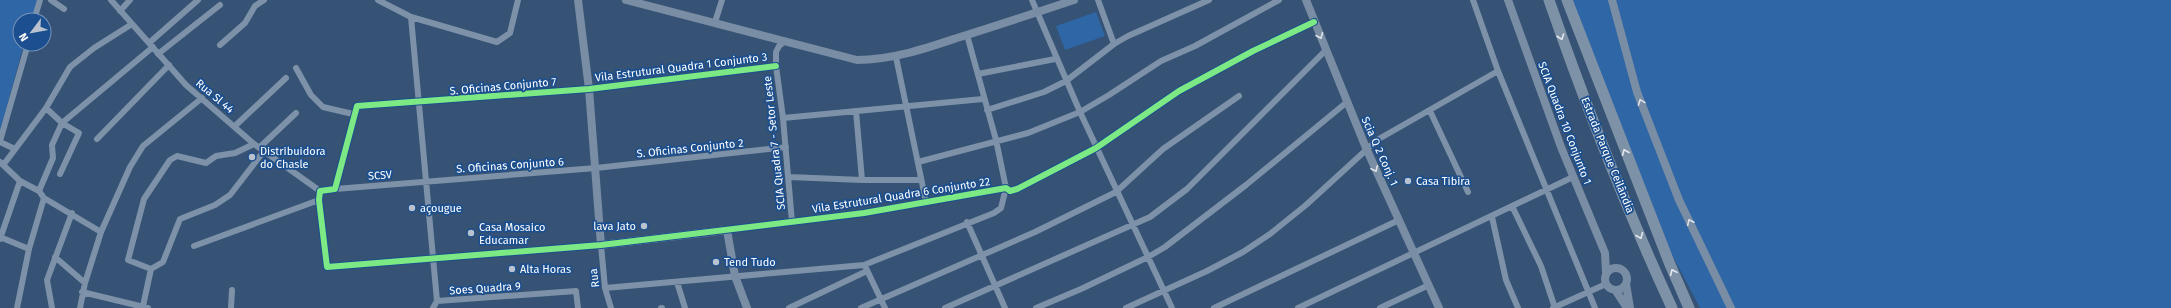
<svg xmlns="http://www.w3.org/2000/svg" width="2171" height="308" font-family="'Fira Sans',sans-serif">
<rect width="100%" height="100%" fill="#365274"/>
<path fill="#2f66a5" d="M0,0H37L31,20H20V44H24L0,131Z
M1564,0H2171V308H1700L1647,207Z
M1096,12L1105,36L1065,50L1056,26Z"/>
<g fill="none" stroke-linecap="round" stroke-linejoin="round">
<path stroke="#7d92a8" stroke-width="6" d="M51,0L64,9
M111,0L186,85L254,144L320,191
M378,0L411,17L497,42L510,33L518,0
M1032,0L1080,112L1172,308
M1098,0L1114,44
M1473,0L1498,71L1595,308
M120,11L130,0
M411,17L437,301
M34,20L40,0
M715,22L722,0
M785,41L779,46L776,52V66L783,118L792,222
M149,43L198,0
M220,45L245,23L255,6L264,0
M158,54L220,5
M896,57L926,202
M296,68L311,95L323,107L353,114
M978,74L1055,59
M46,108L62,123L79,133L60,174
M987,110L1044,92L1066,81L1114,44L1128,36L1209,0
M856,111L862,180
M1430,111L1468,192
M783,118L983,99
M235,126L286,78
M97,139L169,65
M0,141L28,44
M0,142L15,149
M260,147L296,113
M0,162L20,181L39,191L44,198L101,232
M918,162L1028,133L1080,112L1109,95L1161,61L1195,46L1279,0
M4,164L46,108L70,67L94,48L132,24
M789,177L862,180H921
M335,189L596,168L786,147
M39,191L53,158L52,145L62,123L153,47
M1512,206L1541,266L1555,308
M1492,217L1506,280L1518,308
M967,222L1005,308
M727,230L864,213L1006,188L1010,191L1017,189L1096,148L1179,91L1253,51L1314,22
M0,237L29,249
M0,239L20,181
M194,246L319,200
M55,257L85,283
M866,268L885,308
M151,269L128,260L144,199L170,160L177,156L206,163L216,156L235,153L254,144
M677,282L685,308
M605,288L864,265L994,213L1001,208L1006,188L996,140L967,35
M82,292L148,308
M437,301L576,291L578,308
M143,306L151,269L163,262L180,219L215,205L230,195L264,151
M17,308L29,249L44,198
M52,308L47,280L72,213
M80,308L85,283L101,232L130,167L143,146L202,98
M231,308L232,290
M433,308L437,301
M611,308L605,288L601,245L327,267L319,200L320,191L335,189L357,106L589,89L776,66
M661,308H662
M789,308L867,271
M861,308L1035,232L1116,192L1163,149L1239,96
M945,308L1150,217L1187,189L1326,50
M1036,308L1081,289L1148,257L1165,247L1246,185L1347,102
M1126,308L1207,271L1243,252L1270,234L1306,205L1377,140L1498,71
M1214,308L1399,220
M1298,308L1573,177
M1380,308L1429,285
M1553,308L1606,284"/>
<path stroke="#798da4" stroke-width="8" d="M578,0L589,89L601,245L727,230L735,276L747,308
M626,0L857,60C892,60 924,49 957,38C996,26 1035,13 1074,0
M1306,0L1366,148L1439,308
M1508,0L1561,147L1605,253L1606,272
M1612,0L1637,92L1679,200L1731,308
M1605 279a11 11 0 1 1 22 0a11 11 0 1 1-22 0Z
M1626,284L1630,308
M1616,291L1627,308"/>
<path stroke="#7e92a7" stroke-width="11" d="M1549,0C1585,104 1626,208 1672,308
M1567,0L1669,262L1689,308"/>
<g stroke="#1b4f8f" stroke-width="8">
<path id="cycleway" d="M776,66L589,89L357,106L335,189L320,191L319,200L327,267L601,245L864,213L1006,188L1010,191L1017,189L1096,148L1179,91L1253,51L1314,22"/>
</g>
<use href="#cycleway" stroke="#7ce984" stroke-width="6"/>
</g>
<defs><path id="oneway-chevron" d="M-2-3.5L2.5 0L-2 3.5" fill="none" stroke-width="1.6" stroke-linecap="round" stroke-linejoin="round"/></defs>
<g stroke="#dee2e8">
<use href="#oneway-chevron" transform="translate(1320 36) rotate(67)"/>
<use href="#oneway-chevron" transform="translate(1641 102) rotate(-111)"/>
<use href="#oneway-chevron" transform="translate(1375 169) rotate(65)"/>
<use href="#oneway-chevron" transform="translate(1690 222) rotate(-116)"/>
</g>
<g stroke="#e5e9ed">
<use href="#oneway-chevron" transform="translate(1561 37) rotate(71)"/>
<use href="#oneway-chevron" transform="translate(1625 152) rotate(-112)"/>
<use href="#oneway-chevron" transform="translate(1640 236) rotate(68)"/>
<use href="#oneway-chevron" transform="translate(1673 272) rotate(-114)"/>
</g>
<g fill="#b9c2ce" stroke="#1b4f8f" stroke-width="1.5">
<circle cx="252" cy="157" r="4"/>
<circle cx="1408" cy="181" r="4"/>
<circle cx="412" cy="208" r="4"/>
<circle cx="644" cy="226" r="4"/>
<circle cx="471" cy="233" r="4"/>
<circle cx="716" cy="262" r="4"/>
<circle cx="512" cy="269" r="4"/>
</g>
<g text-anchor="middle" stroke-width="3.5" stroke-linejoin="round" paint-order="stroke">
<g font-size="11" fill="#fff" stroke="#1b4f8f">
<text transform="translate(681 67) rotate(-7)" y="4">Vila Estrutural Quadra 1 Conjunto 3</text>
<text transform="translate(503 86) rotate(-5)" y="4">S. Oficinas Conjunto 7</text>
<text transform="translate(215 96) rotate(40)" y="4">Rua Sl 44</text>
<text transform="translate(1565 123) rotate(69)" y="4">SCIA Quadra 10 Conjunto 1</text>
<text transform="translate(774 143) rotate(-96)" y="4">SCIA Quadra 7 - Setor Leste</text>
<text transform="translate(690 148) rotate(-6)" y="4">S. Oficinas Conjunto 2</text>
<text transform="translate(1380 151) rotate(66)" y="4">Scia Q 2 Conj. 1</text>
<text transform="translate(1608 155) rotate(68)" y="4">Estrada Parque Ceilândia</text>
<text transform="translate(510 165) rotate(-4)" y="4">S. Oficinas Conjunto 6</text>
<text transform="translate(380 175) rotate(-4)" y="4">SCSV</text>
<text transform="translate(901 195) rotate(-9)" y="4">Vila Estrutural Quadra 6 Conjunto 22</text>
<text transform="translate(594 278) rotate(-97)" y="4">Rua</text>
<text transform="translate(485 288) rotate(-4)" y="4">Soes Quadra 9</text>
</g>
<g font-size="11" fill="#fff" stroke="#1b4f8f" text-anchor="start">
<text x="260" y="155">Distribuidora<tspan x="260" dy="13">do Chasle</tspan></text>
<text x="1416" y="185">Casa Tibira</text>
<text x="420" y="212">açougue</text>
<text x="636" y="230" text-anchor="end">lava Jato</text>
<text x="479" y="231">Casa Mosaico<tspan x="479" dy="13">Educamar</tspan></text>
<text x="724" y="266">Tend Tudo</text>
<text x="520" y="273">Alta Horas</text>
</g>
</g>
<g transform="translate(32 32) rotate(238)"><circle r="19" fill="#1b4f8f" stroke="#7695bc"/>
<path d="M0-3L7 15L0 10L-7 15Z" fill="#b9c2ce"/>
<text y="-6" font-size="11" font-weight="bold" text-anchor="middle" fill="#ffffff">N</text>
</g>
</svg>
